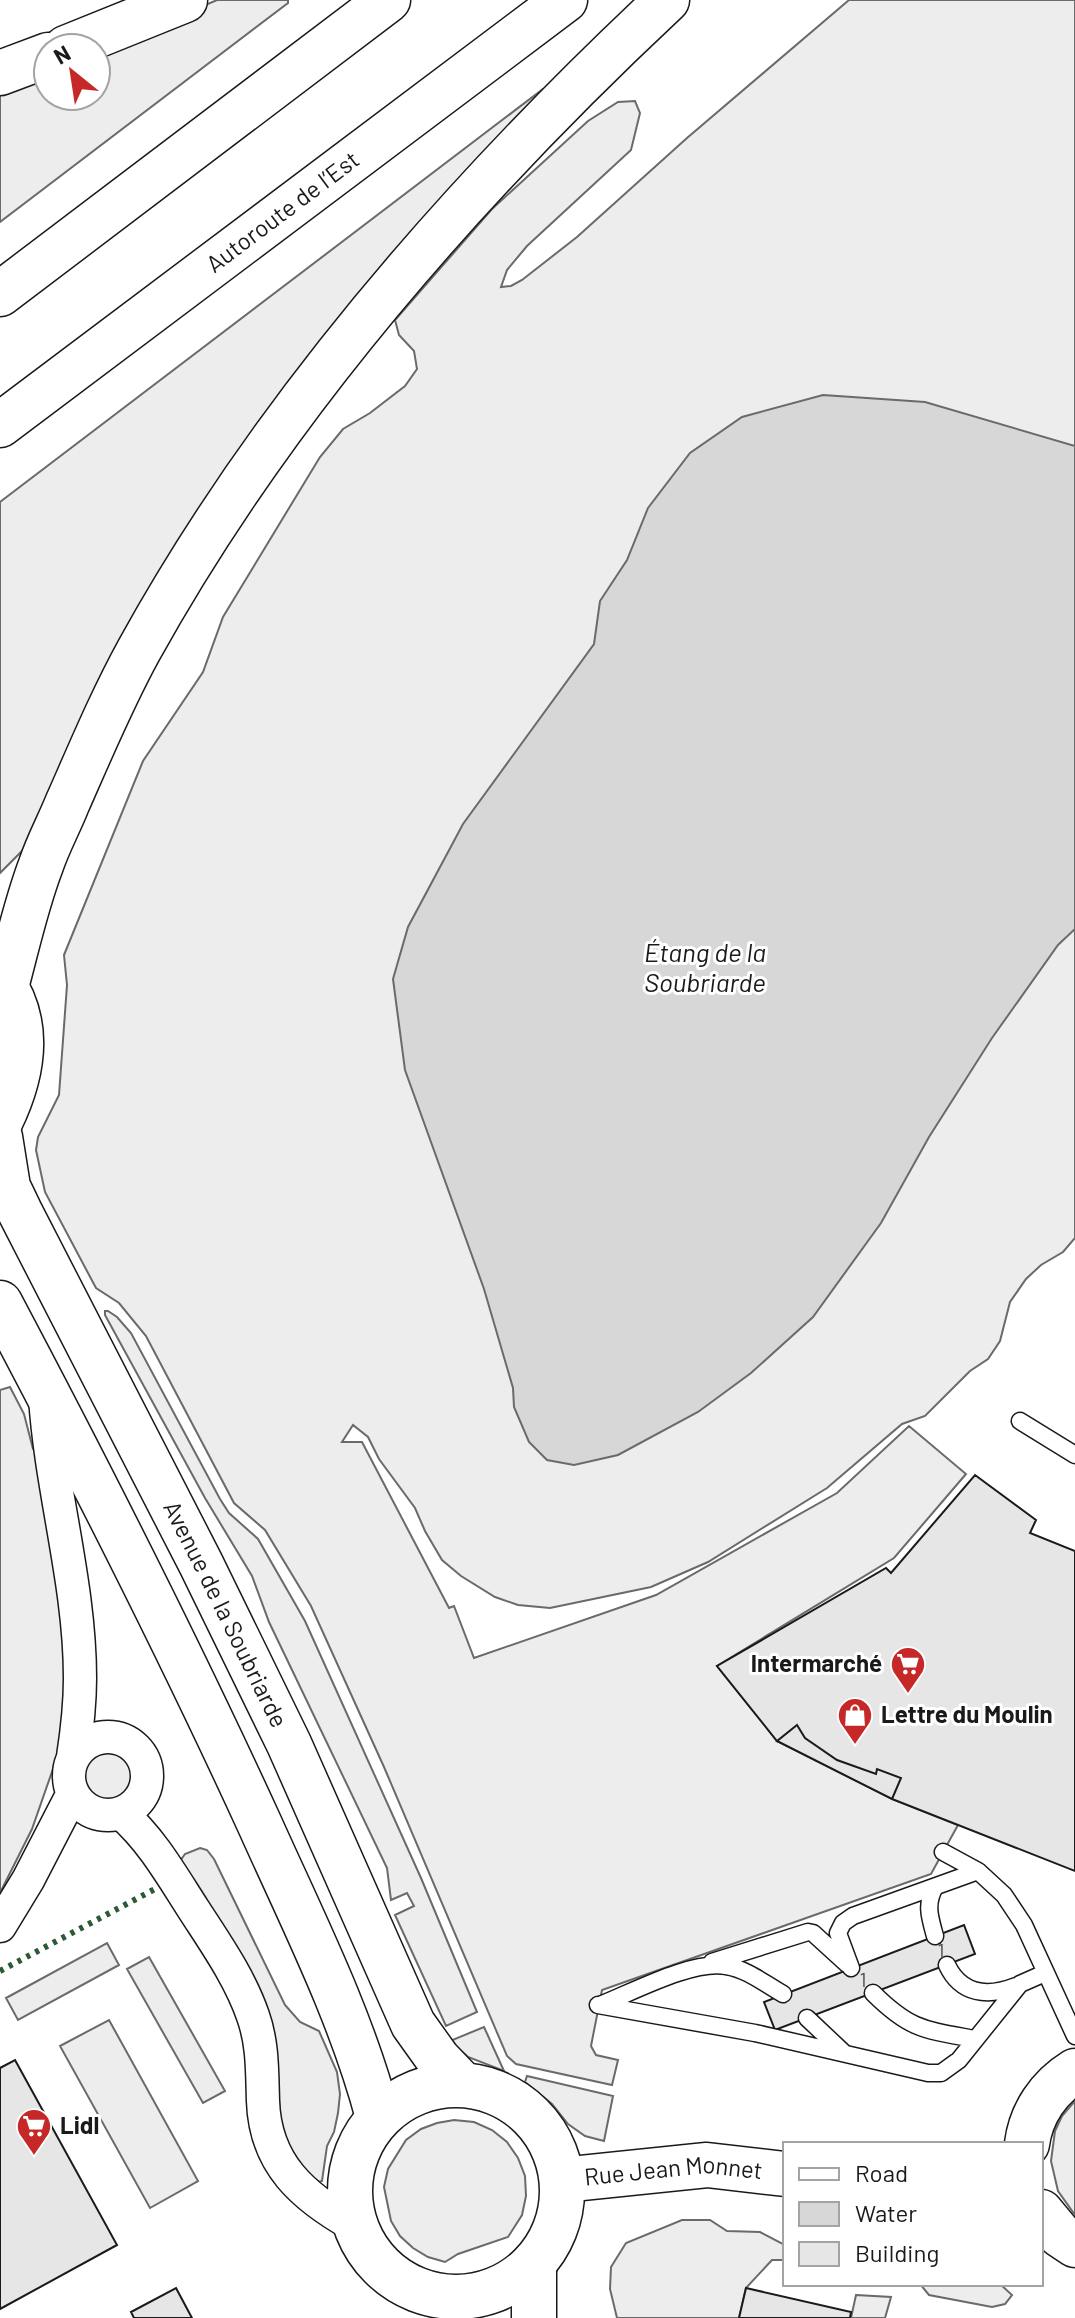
<svg xmlns="http://www.w3.org/2000/svg" width="1075" height="2318" font-family="Barlow,sans-serif">
<rect width="100%" height="100%" fill="#fff"/>
<path fill="#ededed" stroke="#6a6a6a" stroke-width="2" d="M217,0H288V3L0,222V90L48,71V96H96V52Z
M849,0H1075V1238L1063,1252L1041,1265L1026,1279L1010,1302L1000,1341L988,1359L970,1371L925,1416L902,1424L827,1488L708,1562L651,1587L550,1608L518,1605L495,1597L461,1576L442,1560L425,1531L415,1508L379,1459L368,1437L353,1425L342,1442H362L449,1608L454,1606L474,1658L656,1595L837,1493L909,1426L966,1474L894,1558L717,1666L777,1741L892,1799L958,1825L931,1874L602,1990L591,2046L596,2055L618,2060L612,2085L516,2064L507,2056L384,1767L311,1606L265,1530L234,1503L146,1336L119,1303L96,1288L45,1192L36,1150L38,1137L59,1095L67,985L64,955L143,761L203,672L223,617L320,457L343,429L370,413L405,386L417,369L414,351L399,335L395,320L492,209L588,121L618,102L635,101L640,113L631,150L527,246L507,270L501,287L511,286L522,280L577,237L687,138Z
M543,89H546L434,218L26,847L0,873V502Z
M108,1311L117,1317L131,1333L220,1499L229,1513L258,1539L305,1621L421,1878L477,2012L446,2026L395,1915L414,1906L407,1893L391,1900L387,1868L269,1622L252,1576L205,1498L105,1315V1311Z
M10,1387L24,1414L33,1449L37,1450L66,1651L61,1746L32,1829L0,1893V1390Z
M81 1773a26 26 0 1 1 52 0a26 26 0 1 1-52 0Z
M200,1848L207,1850L214,1859L285,2005L300,2022L319,2031L337,2072L340,2094L338,2113L334,2132L327,2146L322,2181L319,2182L300,2167L291,2152L178,1864L185,1854Z
M107,1943L119,1965L18,2020L6,1998Z
M149,1957L225,2091L203,2103L127,1969Z
M109,2020L198,2181L150,2208L60,2046Z
M484,2027L504,2071L468,2057L450,2041Z
M527,2076L613,2096L604,2141L585,2136L568,2124L552,2104L525,2082Z
M1075,2101V2215L1058,2191L1051,2161L1055,2131L1062,2116Z
M454,2120L474,2122L492,2130L507,2142L518,2158L525,2176L526,2196L522,2215L508,2237L458,2254L445,2262L428,2257L413,2248L400,2236L391,2221L384,2187L388,2169L406,2140L421,2129L437,2123Z
M682,2220H710L727,2231L760,2232L785,2245V2260H772L746,2288L739,2318H617L610,2289L611,2267L626,2243Z
M920,2284H1000L1012,2295L1005,2304L992,2307L929,2295Z
M856,2295L891,2297L885,2318H851Z"/>
<path fill="#d7d7d7" stroke="#6a6a6a" stroke-width="2" d="M823,395L925,402L1075,446V929L1058,945L992,1038L929,1137L881,1223L813,1317L751,1373L698,1412L618,1455L574,1465L547,1460L529,1442L514,1407L513,1388L484,1289L405,1070L393,979L408,927L463,824L594,644L600,601L627,560L648,508L690,453L742,417Z"/>
<path fill="#e6e6e6" stroke="#1a1a1a" stroke-width="2" d="M975,1475L1036,1520L1030,1533L1075,1551V1871L892,1799L901,1778L877,1769L876,1774L837,1760L805,1738L797,1725L777,1741L717,1666L886,1568L891,1573Z
M797,1725L805,1738L837,1760L876,1774L877,1769L901,1778L892,1799L777,1741Z
M964,1925L975,1954L775,2030L764,2002Z
M15,2060L117,2245L0,2309V2068Z
M176,2288L192,2318H134L131,2312Z
M746,2288L851,2312L850,2318H739Z"/>
<g fill="none" stroke-linecap="round" stroke-linejoin="round">
<g stroke="#1a1a1a" stroke-width="19">
<path id="lane" d="M1020,1421L1075,1455
M943,1852L978,1871L1004,1895L1024,1925L1075,2036
M935,1887C925,1904 930,1918 935,1936
M712,1962L808,1932L813,1933L847,1964
M947,1965C961,1995 988,1997 1016,1986
M851,1968L838,1933L843,1923L853,1916L978,1871
M873,1993C910,2030 925,2030 975,2039
M598,2005L755,2033L928,2073H941L959,2060L1020,1984L1045,1973
M600,2005C633,1992 692,1960 726,1966C747,1969 765,1984 783,1994
M807,2018L843,2052"/>
</g>
<g stroke="#1a1a1a" stroke-width="35">
<path id="street" d="M45,1397C51,1491 80,1583 80,1678C80,1704 77,1731 73,1757
M69 1776a39 39 0 1 1 78 0a39 39 0 1 1-78 0Z
M121,1813C152,1840 172,1876 194,1910C216,1944 240,1978 253,2016C263,2044 262,2072 263,2101C265,2164 303,2197 355,2226
M0,1926L28,1880L73,1793"/>
</g>
<g stroke="#1a1a1a" stroke-width="47">
<g id="secondary">
<path d="M0,978C33,1024 23,1075 0,1122"/>
<path id="s1" d="M0,1137L8,1187L20,1212L201,1564L289,1744L413,2024L438,2059L462,2084"/>
<path d="M0,1303C91,1475 179,1648 260,1825C303,1921 351,2015 378,2117"/>
<circle cx="456" cy="2191" r="106"/>
<path d="M1027,2144C1031,2113 1049,2087 1075,2071"/>
<path id="s2" d="M562,2180L707,2165L785,2174"/>
<path d="M1041,2212L1060,2235L1075,2245"/>
<path d="M534,2318V2263"/>
</g>
</g>
<g stroke="#1a1a1a" stroke-width="47">
<g id="highway">
<path d="M66,48L185,0"/>
<path d="M0,73L48,55"/>
<path d="M0,294L388,0"/>
<path id="s3" d="M0,425L565,0"/>
<path d="M6,987C17,946 26,904 41,865C48,844 59,824 67,804C90,752 112,699 139,650C272,409 466,188 667,0"/>
</g>
</g>
<use href="#lane" stroke="#fff" stroke-width="16"/>
<use href="#street" stroke="#fff" stroke-width="32"/>
<use href="#secondary" stroke="#fff" stroke-width="44"/>
<use href="#highway" stroke="#fff" stroke-width="44"/>
<path stroke="#2b5a34" stroke-width="6" stroke-dasharray="4 6" stroke-linecap="butt" d="M0,1971L155,1889"/>
</g>
<defs>
<g id="supermarket-pin" transform="scale(1.8)"><path d="M0 17L-7.5 6A9.5 9.5 0 1 1 7.5 6Z" fill="#c62828" stroke="#fff"/><path d="M-6-5.5h2.5l.6 2H6L4.5 2H-2.5L-4.4-4H-6ZM-1.5 3.2a1.3 1.3 0 1 0 .1 0ZM3 3.2a1.3 1.3 0 1 0 .1 0Z" fill="#fff"/></g>
<g id="shop-pin" transform="scale(1.8)"><path d="M0 17L-7.5 6A9.5 9.5 0 1 1 7.5 6Z" fill="#c62828" stroke="#fff"/><path d="M-5-2.5h2.3a2.7 3.5 0 0 1 5.4 0H5L5.5 6h-11ZM-1.5-2.5h3a1.5 2.3 0 0 0-3 0Z" fill="#fff"/></g>
</defs>
<g fill-rule="evenodd">
<use href="#supermarket-pin" x="908" y="1664"/>
<use href="#shop-pin" x="855" y="1715"/>
<use href="#supermarket-pin" x="34" y="2126"/>
</g>
<g text-anchor="middle" stroke-width="6" stroke-linejoin="round" paint-order="stroke">
<g font-size="20" fill="#4d4d4d">
<text x="941" y="1958">1</text>
<text x="863" y="1987">1</text>
</g>
<g font-size="24" fill="#1a1a1a" stroke="#fff">
<text dy="8" stroke="none"><textPath href="#s3" startOffset="354">Autoroute de l’Est</textPath></text>
<text dy="8" stroke="none"><textPath href="#s1" startOffset="530">Avenue de la Soubriarde</textPath></text>
<text dy="8" stroke="none"><textPath href="#s2" startOffset="112">Rue Jean Monnet</textPath></text>
</g>
<g font-size="24" font-weight="bold" fill="#1a1a1a" stroke="#fff" text-anchor="start">
<text x="882" y="1672" text-anchor="end">Intermarché</text>
<text x="881" y="1723">Lettre du Moulin</text>
<text x="60" y="2134">Lidl</text>
</g>
<g font-size="26" font-style="italic" fill="#1a1a1a" stroke="#fff">
<text x="705" y="962">Étang de la<tspan x="705" dy="30">Soubriarde</tspan></text>
</g>
</g>
<rect x="783" y="2142" width="260" height="144" fill="#ffffff" stroke="#a3a3a3" stroke-width="2"/>
<rect x="799" y="2168" width="40" height="12" fill="#ffffff" stroke="#a3a3a3" stroke-width="2"/>
<text x="855" y="2182" font-size="24" fill="#1a1a1a">Road</text>
<rect x="799" y="2202" width="40" height="24" fill="#d7d7d7" stroke="#a3a3a3" stroke-width="2"/>
<text x="855" y="2222" font-size="24" fill="#1a1a1a">Water</text>
<rect x="799" y="2242" width="40" height="24" fill="#e6e6e6" stroke="#a3a3a3" stroke-width="2"/>
<text x="855" y="2262" font-size="24" fill="#1a1a1a">Building</text>
<g transform="translate(72 72) rotate(330)"><circle r="38" fill="#ffffff" stroke="#a3a3a3" stroke-width="2"/>
<path d="M0-6L14 30L0 20L-14 30Z" fill="#c62828"/>
<text y="-12" font-size="22" font-weight="bold" text-anchor="middle" fill="#1a1a1a">N</text>
</g>
</svg>
